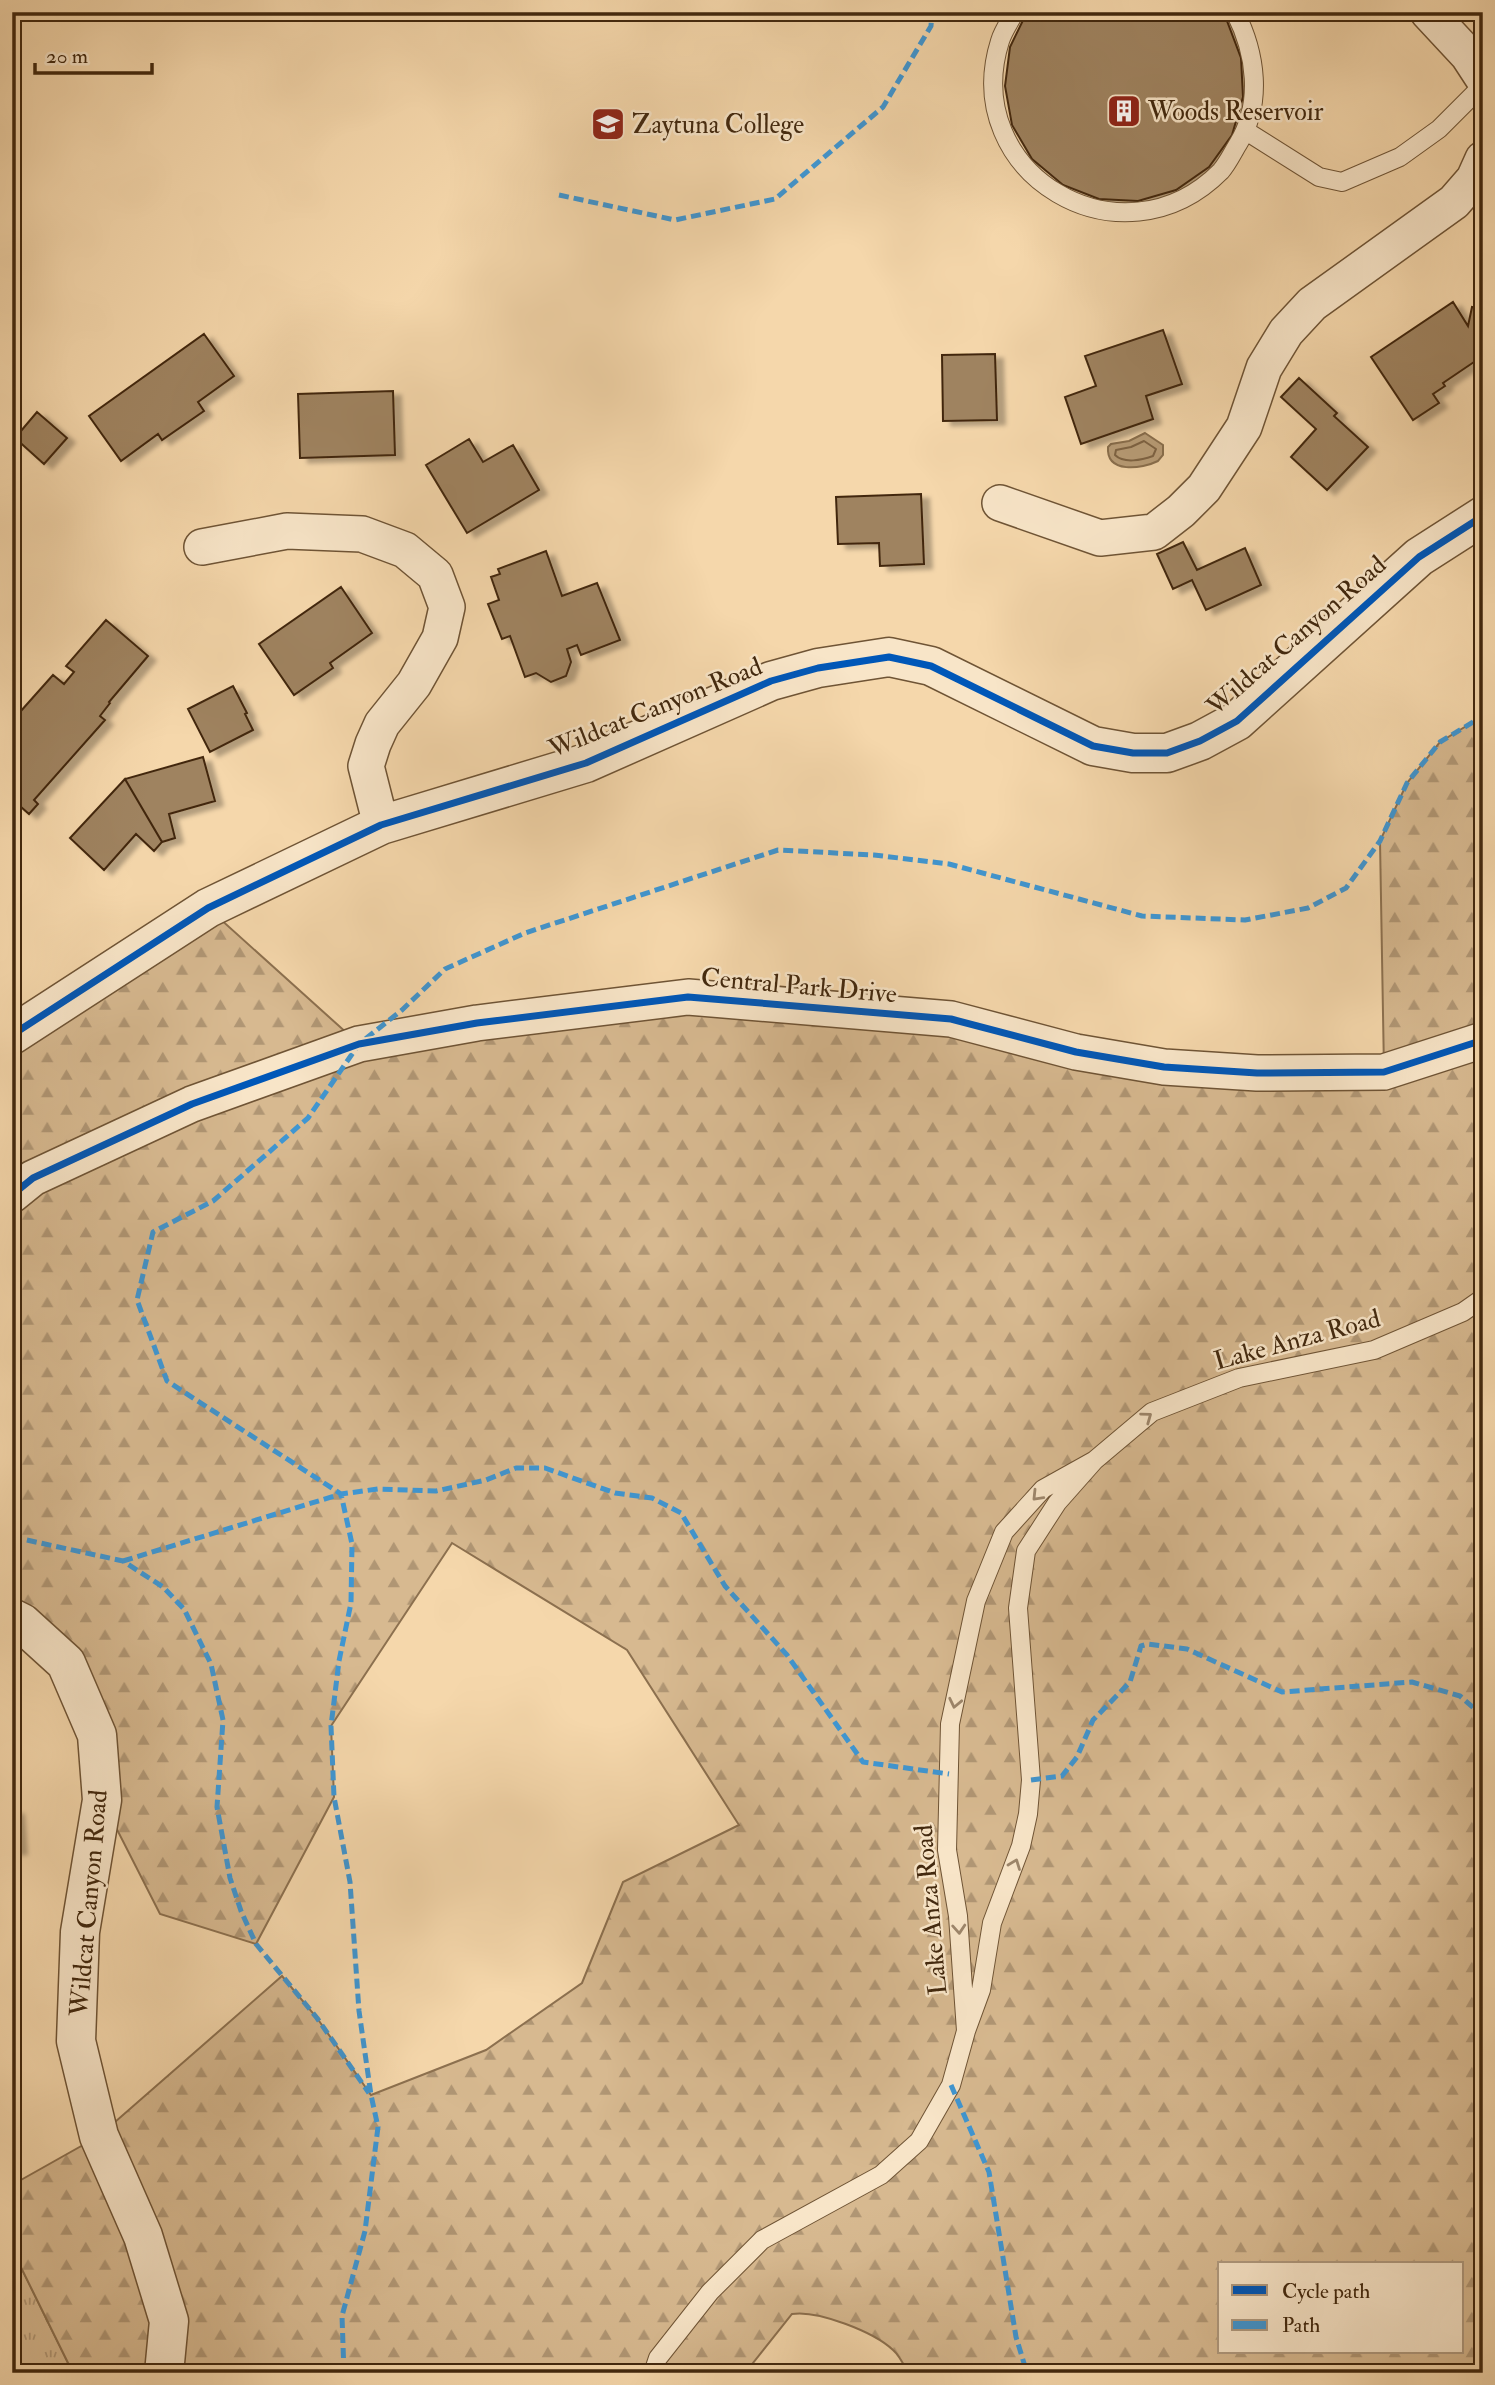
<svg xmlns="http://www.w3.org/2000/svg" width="1495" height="2385" font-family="'IM FELL Double Pica',serif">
<defs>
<pattern id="grass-tufts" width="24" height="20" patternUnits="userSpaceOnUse" patternTransform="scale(1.75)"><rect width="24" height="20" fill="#d7b990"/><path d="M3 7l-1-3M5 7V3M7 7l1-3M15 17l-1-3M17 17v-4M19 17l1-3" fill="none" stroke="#b09674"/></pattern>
<pattern id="forest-firs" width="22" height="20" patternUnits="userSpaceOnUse" patternTransform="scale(1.75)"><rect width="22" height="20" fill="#d7b990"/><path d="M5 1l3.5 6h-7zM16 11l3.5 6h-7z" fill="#b09674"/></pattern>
<filter id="shadow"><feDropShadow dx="8" dy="4.5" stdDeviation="2" flood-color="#0004"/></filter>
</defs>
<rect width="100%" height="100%" fill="#f5d7ab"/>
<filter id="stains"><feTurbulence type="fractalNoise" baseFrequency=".00286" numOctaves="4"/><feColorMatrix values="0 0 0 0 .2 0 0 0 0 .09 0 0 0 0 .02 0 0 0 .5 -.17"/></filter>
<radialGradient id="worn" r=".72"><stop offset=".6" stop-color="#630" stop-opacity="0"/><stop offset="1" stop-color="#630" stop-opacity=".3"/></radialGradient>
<path fill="url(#grass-tufts)" stroke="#8c704f" stroke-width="2" d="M12,2249L73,2373H12Z"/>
<path fill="url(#forest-firs)" stroke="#8c704f" stroke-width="2" fill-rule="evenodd" d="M1483,716V2373H908C904,2365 900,2356 893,2350C874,2332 818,2310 792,2314L745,2373H73L12,2249V2185L99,2136L282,1976L317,2018L371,2095L486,2050L582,1983L623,1882L739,1825L627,1650L452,1543L331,1726L334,1797L256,1944L160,1914L102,1800L97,1735L12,1618V1035L208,908L359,1044L688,997L1076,1052L1384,1071L1380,841L1407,783L1440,742ZM1220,2264H1462V2352H1220Z"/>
<path fill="#b89c76" stroke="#896e4c" stroke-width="2" d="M1145,433L1163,445V455L1158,461C1142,469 1106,474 1108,447L1111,444L1129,441Z"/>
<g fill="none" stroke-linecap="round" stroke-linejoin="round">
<path stroke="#7d6242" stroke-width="2" d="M1144,441L1156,449L1153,456C1142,460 1124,464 1115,455L1116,450L1131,447Z"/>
</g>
<path fill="#9f8360" stroke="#42280e" stroke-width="2" filter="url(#shadow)" d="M1027,12H1220L1227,21L1241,58L1243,97L1232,135L1209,167L1176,190L1138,201L1099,199L1063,185L1032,159L1012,125L1005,86L1010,47Z
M1453,302L1468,326L1472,307L1483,309V364L1474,362L1443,383L1445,386L1433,394L1439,403L1413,420L1371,357Z
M1163,330L1182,384L1146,396L1153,419L1081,444L1065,397L1096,386L1085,356Z
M204,334L234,376L198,402L204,411L162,440L158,434L121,461L89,416Z
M995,354L997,420L943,421L942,355Z
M1299,378L1337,413L1334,416L1368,447L1327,490L1291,457L1316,429L1281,397Z
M393,391L395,455L300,458L298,394Z
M37,412L67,438L44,464L15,438Z
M469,439L483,462L513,445L539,490L467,533L426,465Z
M921,494L924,564L880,566L879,543L838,544L836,497Z
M1183,542L1197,570L1245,548L1261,585L1206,610L1192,580L1173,589L1157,554Z
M546,551L562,596L597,583L620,640L581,655L577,645L567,649L571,662L566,676L551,682L536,673L525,677L510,636L502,639L488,604L499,600L491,577L500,574L498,569Z
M341,587L372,633L330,663L333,668L294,695L259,644Z
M106,620L148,656L109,702L110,703L100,716L105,720L34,800L38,804L29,814L12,799L19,788L12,783V721L53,675L64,684L74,672L66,666Z
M233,686L247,713L245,714L253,730L210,752L188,709Z
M203,757L215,801L169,814L175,838L162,842L125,779Z
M125,779L162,842L154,851L136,834L104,870L70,838Z
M12,1810H16L19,1850H12Z"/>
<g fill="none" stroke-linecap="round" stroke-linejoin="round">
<g stroke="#6f5435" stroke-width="20">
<path id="service" d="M1015,12C1010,21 1003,31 1000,41C958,174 1122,271 1221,171C1228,163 1233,152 1238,144C1263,103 1256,53 1235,12
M1246,131L1319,177L1342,182L1400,157L1439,129L1483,85
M1095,1460L1043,1489L1004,1532L976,1601L950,1724L947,1850L958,1916L966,2031L981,1990L992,1923L1021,1846L1028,1814L1031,1780L1018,1608L1026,1551L1057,1503L1095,1460L1152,1412L1239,1378L1374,1350L1463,1312L1483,1298
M653,2373L658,2358L710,2292L762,2240L881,2175L919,2141L951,2085L966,2031"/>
</g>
<g stroke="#6f5435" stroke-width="38">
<path id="minor" d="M1428,12L1468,55L1483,78
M1000,503L1100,538L1154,532L1181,511L1204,488L1244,427L1264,368L1286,332L1312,304L1454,202L1474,179L1483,159
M202,547L287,531L362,534L405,550L435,575L447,607L440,638L414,684L382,724L373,744L366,766L381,825
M12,1195L33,1178L192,1104L359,1044L477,1023L688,997L951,1019L1076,1052L1164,1067L1257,1073L1384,1072L1483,1040"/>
</g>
<g stroke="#6f5435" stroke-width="41">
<path id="tertiary" d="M12,1035L208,908L381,825L586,763L771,681L818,668L889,657L931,666L1093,746L1133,753H1167L1200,741L1237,721L1419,557L1483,516
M12,1618L22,1623L66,1663L97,1735L102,1800L80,1932L76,2041L99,2136L143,2236L169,2321L164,2373"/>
</g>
<use href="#service" stroke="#f8e5c8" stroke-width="18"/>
<use href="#minor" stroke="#f8e5c8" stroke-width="35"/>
<use href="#tertiary" stroke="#f8e5c8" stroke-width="38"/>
<path stroke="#3f96d2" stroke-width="5" stroke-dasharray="10 5" stroke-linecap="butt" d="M973,12L976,19L981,12
M559,195L675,220L775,199L883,107L931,26L932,12
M12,1539H22L123,1561L163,1587L184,1609L211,1664L223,1720L217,1807L230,1878L241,1911L256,1944L317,2018L369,2093
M123,1561L341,1494L378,1489L436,1491L486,1480L516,1468H545L615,1493L652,1498L681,1513L725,1586L787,1655L863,1762L949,1774
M1031,1780L1062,1776L1077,1757L1093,1720L1130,1682L1141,1646L1148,1644L1187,1649L1282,1692L1412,1682L1460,1696L1483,1716
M951,2085L989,2172L1016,2337L1027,2373
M344,2373L342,2316L365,2231L378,2127L371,2095L359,2011L350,1882L334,1797L331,1726L339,1661L351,1603L352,1544L341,1494L167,1381L137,1300L153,1232L213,1201L308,1118L359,1044L402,1010L445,969L525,933L778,850L874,855L949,864L1142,916L1245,920L1308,908L1346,888L1380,841L1407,783L1440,742L1483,716"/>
<g stroke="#f8e5c8" stroke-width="11">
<path id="cycleway" d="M12,1035L208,908L381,825L586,763L771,681L818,668L889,657L931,666L1093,746L1133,753H1167L1200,741L1237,721L1419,557L1483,516
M12,1195L33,1178L192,1104L359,1044L477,1023L688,997L951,1019L1076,1052L1164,1067L1257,1073L1384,1072L1483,1040"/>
</g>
<use href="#cycleway" stroke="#0057b8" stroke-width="7"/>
</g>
<defs><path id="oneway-chevron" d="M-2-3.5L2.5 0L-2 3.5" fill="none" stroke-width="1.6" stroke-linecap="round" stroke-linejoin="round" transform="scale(1.75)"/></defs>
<g stroke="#9d866b">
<use href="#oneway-chevron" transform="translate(1147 1417) rotate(-36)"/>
<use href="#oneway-chevron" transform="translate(1037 1496) rotate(134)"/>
<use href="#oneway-chevron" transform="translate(955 1703) rotate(102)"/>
<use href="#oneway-chevron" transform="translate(1015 1864) rotate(-69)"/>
<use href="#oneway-chevron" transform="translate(959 1929) rotate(86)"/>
</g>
<defs>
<g id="building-square" transform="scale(1.75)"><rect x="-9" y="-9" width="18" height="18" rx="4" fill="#8f2418" stroke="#f8e5c8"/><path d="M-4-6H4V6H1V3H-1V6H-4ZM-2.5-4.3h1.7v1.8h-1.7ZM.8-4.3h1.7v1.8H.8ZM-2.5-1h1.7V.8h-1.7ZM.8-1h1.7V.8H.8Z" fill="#fff"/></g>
<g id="university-square" transform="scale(1.75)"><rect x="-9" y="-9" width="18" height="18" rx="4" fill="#8f2418" stroke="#f8e5c8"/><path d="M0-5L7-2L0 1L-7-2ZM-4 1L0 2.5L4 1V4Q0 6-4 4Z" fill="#fff"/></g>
</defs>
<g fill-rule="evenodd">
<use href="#building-square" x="1124" y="111"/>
<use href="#university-square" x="608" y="124"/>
</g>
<g text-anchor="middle" stroke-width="5" stroke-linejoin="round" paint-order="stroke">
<g font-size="26" fill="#42280e" stroke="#f8e5c8" text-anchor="start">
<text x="1148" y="120">Woods Reservoir</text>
<text x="632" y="133">Zaytuna College</text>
</g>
<g font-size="26" fill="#42280e" stroke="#f8e5c8">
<text transform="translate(1296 635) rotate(-41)" y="9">Wildcat Canyon Road</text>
<text transform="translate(655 707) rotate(-22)" y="9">Wildcat Canyon Road</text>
<text transform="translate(799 985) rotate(5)" y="9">Central Park Drive</text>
<text transform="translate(1297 1339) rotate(-15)" y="9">Lake Anza Road</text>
<text transform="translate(88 1903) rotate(-85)" y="9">Wildcat Canyon Road</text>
<text transform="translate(930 1910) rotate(-95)" y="9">Lake Anza Road</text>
</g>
</g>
<rect width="1495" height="2385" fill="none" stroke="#f5d7ab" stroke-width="42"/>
<rect x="14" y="14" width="1467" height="2357" fill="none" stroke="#42280e" stroke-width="3.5"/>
<rect x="21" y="21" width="1453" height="2343" fill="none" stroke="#42280e" stroke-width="2"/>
<rect x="1218" y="2262" width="245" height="91" fill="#f8e5c8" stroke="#af997e" stroke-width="2"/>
<rect x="1232" y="2285" width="35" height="10" fill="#0057b8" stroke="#af997e" stroke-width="2"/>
<text x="1282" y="2298" font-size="21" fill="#42280e">Cycle path</text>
<rect x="1232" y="2320" width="35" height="10" fill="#3f96d2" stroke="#af997e" stroke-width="2"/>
<text x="1282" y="2332" font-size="21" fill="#42280e">Path</text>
<path d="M35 63v10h117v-10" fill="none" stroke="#42280e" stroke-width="3.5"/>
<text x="46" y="63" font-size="21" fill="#42280e" stroke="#f8e5c8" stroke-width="5" paint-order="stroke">20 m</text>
<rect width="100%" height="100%" filter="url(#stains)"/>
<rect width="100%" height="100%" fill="url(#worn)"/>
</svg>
